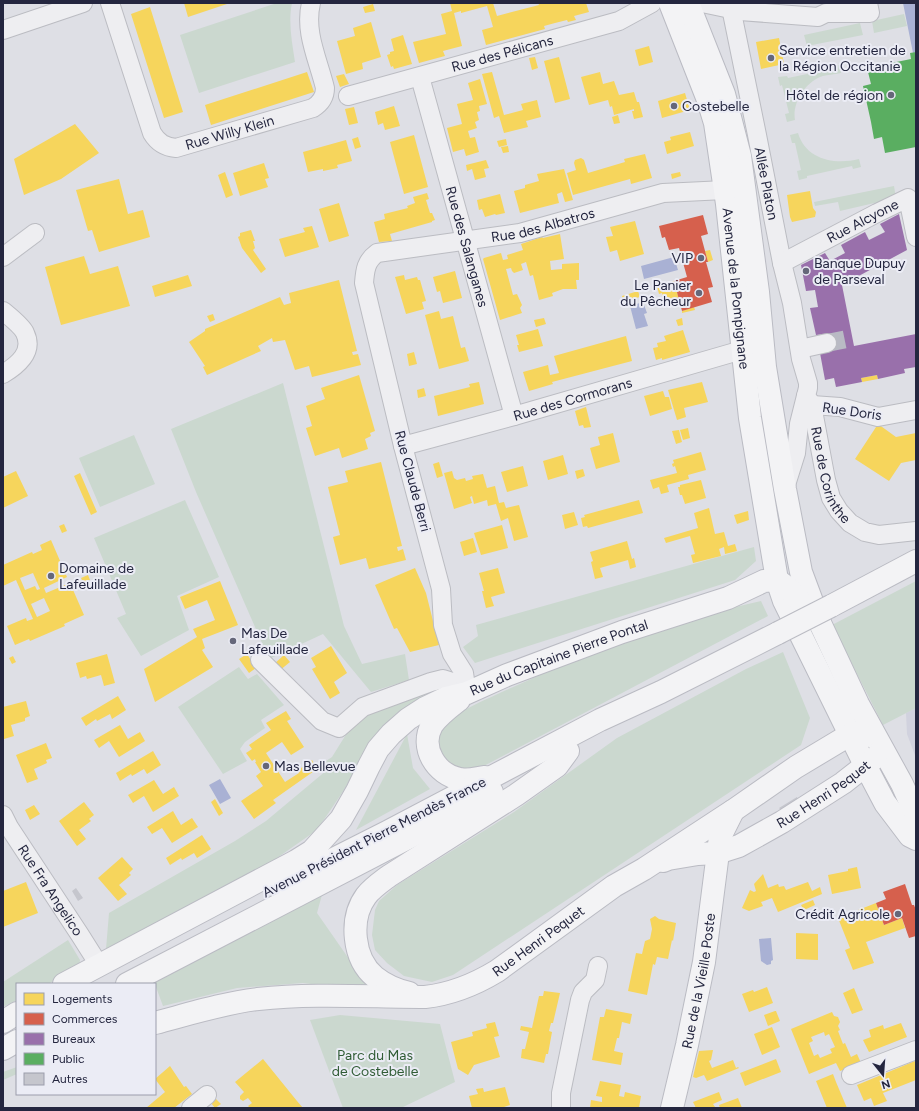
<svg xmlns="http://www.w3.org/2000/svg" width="919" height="1111" font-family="Figtree,sans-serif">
<rect width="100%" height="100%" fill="#dedfe5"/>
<path fill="#d1d2de" d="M916,708V758L907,734L906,713Z"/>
<path fill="#cbd8cf" d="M277,3H292C288,22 292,42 295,62L199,93L180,35Z
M904,14L907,26L874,33L872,21Z
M860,23L863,35L807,46L804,35Z
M839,65L841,73C834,75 828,74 820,77C804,84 792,104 795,120L787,122L785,114L789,113L782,85L780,86L778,77L787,76L788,78L831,69V67Z
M798,133C806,160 835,165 859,159L861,167L853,169L852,166L807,176V178L799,180L797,171L801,170L795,143H792L790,135Z
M894,186L896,198L840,211L838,202L815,206L814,202Z
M283,383L344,626L362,664L405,654L409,680L371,692L323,634L269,659L196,492L171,429Z
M134,435L155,484L100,507L79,458Z
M185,500L219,577L177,596L189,630L141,656L117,618L126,614L94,538Z
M754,547L756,561L735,580L475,663L463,647L478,636L476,625Z
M916,581V708L883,725L832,625Z
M761,601L768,616L480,768H455L445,763C441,753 434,740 440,729C449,714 488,699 504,691C528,681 552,669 576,659C636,635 698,615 761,601Z
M783,652L810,718L801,745L453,975L432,982L404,976L387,963L375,950L372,935L375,910L379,901L397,885L514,812L617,738L746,669Z
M239,667L248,679L257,674L284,705L261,720L265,728L245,742L240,749L247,761L223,774L178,707Z
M428,688L430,694L397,713L369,746L344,790L317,830L247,879L106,949L109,913L235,841L266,821L327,770L323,763L332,757L355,720Z
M407,734L413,768L430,789L356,830Z
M323,891L317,913L356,969L392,994L303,983L237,988L163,1006L153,979Z
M68,940L80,960L79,967L48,984H17V1000L3,1007V982Z
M340,1015L440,1024L455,1082L401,1108H343L310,1020Z
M17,1067V1074L3,1080V1072Z"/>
<path fill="#a9b1d4" d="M903,3H916V52L913,53Z
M674,257L678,270L644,279L641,266Z
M643,302L647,313L644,314L648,326L636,329L630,306Z
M220,779L231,798L220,804L209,785Z
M771,938L773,960L771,961V964L767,965L761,961L759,939Z"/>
<path fill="#f6d55c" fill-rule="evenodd" d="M184,3H230L188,17Z
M450,3H493L497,16L539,5L538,3H586L589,12L574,16L576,20L568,22L567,20L555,23L544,26L545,29L486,45L482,30L493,27L487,6L461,13V11L454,13L462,46L443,51L445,56L419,63L413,42L446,34L441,14L452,11Z
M373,4L375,11L365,13L363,7Z
M150,7L183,112L164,118L131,14Z
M371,22L381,57L362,63L363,69L346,74L337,41L355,36L353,28Z
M403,35L412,64L394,69L393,66L391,67L387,55L390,54V52L394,51L391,39Z
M779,38L784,64L761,69L756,42Z
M649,46L653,62L639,66L635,50Z
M535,57L538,68L532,70L529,58Z
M559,57L570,99L555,103L544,61Z
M307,72L314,92L211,125L205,105Z
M492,72L504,115L523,110L521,104L537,100L541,117L526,121L528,127L504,133L499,116L494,118L482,74Z
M600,72L603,84L614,81L619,95L634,92L637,102H639L643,117L634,119L632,111H634V109L614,115L612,106L610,107L608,100L589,105L581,77Z
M344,74L349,84L340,87L336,76Z
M480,79L487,104L479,106L480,111L477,112L479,120L475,122L477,128L468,131L470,138L475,137L479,152L466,156L464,149L453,152L447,128L462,124L457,104L473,100L468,83Z
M685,93L690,110L662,118L658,101Z
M394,106L400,126L385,130L383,123L378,125L375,112Z
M354,107L358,123L349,125L345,109Z
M618,115L620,123L614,124L612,117Z
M75,124L99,153L61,179L24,195L14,159Z
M690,132L694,146L667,154L664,142L671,140L670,137Z
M414,135L428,187L404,194L390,142Z
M358,137L361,147L355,149L352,139Z
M506,139L507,145L499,147L497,141Z
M346,140L352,161L337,165L338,168L323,171V169L308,172L303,152Z
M508,146L509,152L503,153L501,147Z
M645,154L652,178L631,184L630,179L573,195L567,173L576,170L574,163L575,160L581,158L584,160L588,173L625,162L624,159Z
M486,160L489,168L484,169L486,177L475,180L472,169L467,171L466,165Z
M264,163L269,178L265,179L268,187L240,196L233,173Z
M564,169L573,200L565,202L562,192L557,194L559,203L520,213L514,191L525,188V185L539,181L537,174Z
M225,172L233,195L226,198L218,175Z
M680,172L681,176L672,179L671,174Z
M119,179L128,214L143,210L150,237L99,252L92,230L88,231L76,190Z
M810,191L813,208L816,212L815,217L792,222L790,217L787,195Z
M427,193L429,199L426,200L430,213H432L435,220L432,221V222L390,234L392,241L379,242L374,222L385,219L384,214L408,208L407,206L415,203L413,197Z
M500,194L505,213L496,215L495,214L485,217L482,209L479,210L477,200Z
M339,203L349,236L329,242L319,209Z
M635,221L644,254L620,261L617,250L610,252L606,237L613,236L610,227Z
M312,226L319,247L285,257L279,239L305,232L303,228Z
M251,230L255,241H253L255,248L253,250L266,269L261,273L242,248L238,237L240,236V233Z
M560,234L564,259L550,261L551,270L562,269V264L579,263V280H576L577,289H563L552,293L553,296L539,300L533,275L530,276L526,262L521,264L523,270L514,273L512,271L511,268L506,269L513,295L517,294L522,305L520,308L522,313L500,320L483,259L484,258L501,253L503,260L508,259L507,255L523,250L521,244L542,237L543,238Z
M710,250L713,260L708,262L705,251Z
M84,256L90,274L118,266L130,306L61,325L45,267Z
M455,271L462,298L443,303L440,291L437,292L433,277Z
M188,275L192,286L155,297L152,286Z
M404,275L405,280L417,277L418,280H420L426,301L422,302L424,309L406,314L395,277Z
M339,280L357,351L352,352L353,355L358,354L361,365L312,377L309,366L295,370L285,340L273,342L272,338L258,346L261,351L207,375L203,367L205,366L189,342L205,331V329L280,297L284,305L291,303L289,293Z
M674,281L680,303L671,306L669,299L663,300L662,293L659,294L657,286Z
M638,291L640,297L623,301L622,296Z
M694,307L695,310L682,313V311Z
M439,311L441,319L453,316L461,348L465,347L469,361L439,369L425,315Z
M213,314L215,320L210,322L207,316Z
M544,318L546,324L536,327L534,320Z
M682,318L683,325L678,326L676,320Z
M538,329L543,346L519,352L517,345H519L516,335Z
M683,330L690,352L662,360V358L656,360L653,348L658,347L657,343L666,341L664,336Z
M626,336L632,361L552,382L553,384L529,391L523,372L548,365L550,375L559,373L554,356Z
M414,352L417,364L409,366L407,354Z
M359,375L375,431L370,433L371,436L365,439L368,449L342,458L339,448L315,456L306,428L312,426L306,406L325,399L321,388Z
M877,375L878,379L862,382L861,378Z
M479,382L484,404L438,416L434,396L470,387L469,384Z
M702,382L708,402L684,408L686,417L677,420L668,390Z
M424,388L426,396L418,398L417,390Z
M663,391L665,397H669L672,409L650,416L644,396Z
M586,407L591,427L584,428L583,425L579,426L575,411Z
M878,424L896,437L916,433V460L901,463L889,481L855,459Z
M688,428L690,438L683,440L680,430Z
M679,430L682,442L676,444L672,431Z
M613,433L620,462L596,469L590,448L600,445L598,437Z
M701,452L706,470L688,475L689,479L667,485L669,492L661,494L659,487L653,489L650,480L677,473L675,466L673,467L672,464L674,463L673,460Z
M563,455L568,474L548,480L543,461Z
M381,462L402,546L397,547L398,551L403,549L406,560L369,569L366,558L340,565L333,537L340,535L328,487L348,482L345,471Z
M439,462L443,476L437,478L433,464Z
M523,466L528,486L507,492L501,472Z
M583,469L585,476L577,479L575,471Z
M16,471L28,496L3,508V477Z
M452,471L454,478L457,480L465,478L466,481L473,479L472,476L483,474L487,488L495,486L499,503L504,502L506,508L519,505L528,537L514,541L508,518L501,521L496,504L488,506L487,500L474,504L472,496L470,497L472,503L454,509L444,473Z
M80,473L97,512L91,515L74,476Z
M701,480L706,498L685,504L682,495H680L678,487H680V485Z
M639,500L643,513L588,528L587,526L583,527L581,518L585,517L584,515Z
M709,508L715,534L724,532L728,546L735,544L737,551L725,554L724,547L719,549L721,556L693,563L691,555L695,554L690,536L666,543L664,538L698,528L694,513Z
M748,511L749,520L737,524L734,515Z
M574,512L578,525L565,529L562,515Z
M64,524L67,531L62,533L59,526Z
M502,525L508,548L481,555L474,533Z
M473,538L477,552L464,556L460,542Z
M51,540L67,577L44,588L46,593L70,583L84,615L64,624L65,626L30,641L29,639L15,645L7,626L26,618L27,621L33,619L16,580L3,586V565L32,552L33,554L42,550L40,545ZM33,573L40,589L37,590L35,586L25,590L20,578ZM44,598L50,611L37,617L31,604Z
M627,541L632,559L634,558L636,567L630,569L628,560L600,568L603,577L595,579L591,562L593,561L590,552Z
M415,568L426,593L439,645L410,652L397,628L394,629L375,585Z
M498,568L505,593L491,597L494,606L486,608L482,591H484L479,573Z
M88,575L90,580L83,582L81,578Z
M220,581L238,625L202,639L205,648L202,650L213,667L155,702L144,669L197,637L193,629L215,620L207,600L185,609L180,597Z
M331,646L347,673L334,682L340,693L330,699L312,669L316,667L311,658Z
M107,654L115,683L104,686L101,675L87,679L86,676L80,678L76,663Z
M247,654L256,668L249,673L239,659Z
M284,655L290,662L279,671L273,665Z
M13,656L16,662L12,664L9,658Z
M118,696L126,710L112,719L110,714L97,721L96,719L86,726L81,718Z
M26,701L30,716L25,718V721L11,725L14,736L4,739L3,707Z
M286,711L291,719L287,721L304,747L291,755L282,742L266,753L285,782L299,773L297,771L312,760L317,769L273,800L276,803L254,819L241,801L263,786L256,776L261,772L255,762H256L255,759L252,761L246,753L252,749L249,745L271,730L266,723Z
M120,725L128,739L140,732L145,741L119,757L109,741L99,748L94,740Z
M46,743L52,758L46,760L47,763L34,769L38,779L27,783L16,755Z
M153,751L161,765L147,774L144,769L132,776L131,774L120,781L116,773Z
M154,780L163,794L174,787L179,796L153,812L144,796L133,803L128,795Z
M215,799L223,813L219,816L211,802Z
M84,802L94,815L89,819L91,821L79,830L86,839L77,846L59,821Z
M34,805L40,814L30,820L25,810Z
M173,811L181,825L192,818L198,827L172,843L162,828L152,834L147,827Z
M202,835L211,849L197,858L194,853L182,860L181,858L170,865L166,858Z
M122,857L133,869L129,873L131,875L119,885L127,894L118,901L98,878Z
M857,867L861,888L832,894L828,875L848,871V869Z
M763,874L768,888L778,884L779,887L784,886L786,890L808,882L812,891L820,887L822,894L778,912L772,898L761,902L763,906L749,911L742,908L750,890L754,892L756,891L754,884Z
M26,882L38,913L3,927V891Z
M813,900L815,905L804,910L801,905Z
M876,903L884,925L902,918L905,928L866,942L874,963L853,970L845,950L850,948L838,918Z
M655,916L659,919L676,923L673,941L672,940L668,959L657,957L655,965L653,964L647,995L628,991L636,953L642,954L645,941L650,939L652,929L650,919Z
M796,933L818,934V960L796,959Z
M767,987L773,1003L749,1012L742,994L753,990L754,992Z
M854,988L863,1010L852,1014L843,993Z
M544,991L560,993L553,1023H551L549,1031L552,1032L548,1054H546L544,1063L521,1058L522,1049H525L529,1032L520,1030L521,1026L532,1028L539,996H543Z
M606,1009L632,1014L630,1024L622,1022L619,1038H617L614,1051L623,1053L621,1065L592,1060L600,1017H604Z
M775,1011H776L780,1021L768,1026L764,1015Z
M832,1012L834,1016L838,1017L840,1022L838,1026L840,1030L838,1031L843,1044L845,1043L851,1057L857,1054L861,1063L840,1071L836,1063L809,1074L791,1029ZM824,1032L825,1036L829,1034L835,1047L830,1049L832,1053L820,1058L818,1054L814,1056L809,1043L813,1041L811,1037Z
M495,1022L499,1036L494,1037L500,1057L474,1065L468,1075L458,1069L451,1042L473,1036L472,1032L487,1028L486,1024Z
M901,1023L907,1037L869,1052L863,1040L871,1037L869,1030L883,1025L884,1029Z
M772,1027L780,1047L762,1055L754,1034Z
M713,1050L711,1060L709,1061L712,1068L733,1060L736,1068L738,1067L739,1068L707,1081L704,1075L696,1078L693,1077L699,1051Z
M263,1059L297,1101L303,1108H250L248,1106L252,1103L248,1098L243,1101L240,1099V1096L244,1092L235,1082Z
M776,1059L781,1072L745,1086L740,1073Z
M915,1061L916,1080L883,1093L887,1101L874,1106L871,1098L864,1101L857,1085Z
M170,1066L184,1087L186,1086L192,1094L174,1108H146L165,1092L155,1079Z
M833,1074L836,1082L847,1108H827L816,1081Z
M600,1081L621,1085L619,1096L624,1097L625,1092L641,1096L639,1108H590L591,1100L602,1102V1097L596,1096Z
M505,1087L510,1105L501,1108H472L469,1096L478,1094L476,1089L483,1088L484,1092Z
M719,1092L722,1100L713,1104L715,1107L696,1108L693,1102Z
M738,1098L742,1108H720L719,1105Z
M216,1099L221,1104L215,1108L211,1103Z"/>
<path fill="#d6604d" d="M703,215L708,234L701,236L708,262H706L713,287L708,288L712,302L682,311L674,281L687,277L679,248L669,250L665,237L662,238L659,226Z
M905,884L912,905H914L916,910V936L909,938L902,918L884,925L876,903L886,899L883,892Z"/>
<path fill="#9970ab" d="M899,214L907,250L842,285L854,346L916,334V367L904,369L905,373L878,379L877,375L861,378L862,382L836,387L834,378L825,380L820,353L828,351L825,334L816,335L810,308L818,307L815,290L806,291L801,265L825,253L830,261L845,253L841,245L865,232L869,240L885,232L880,224Z"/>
<path fill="#5aae61" d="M916,52V147L885,153L882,137L874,139L871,122L863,86L871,84L867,68L911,59L910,53Z"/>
<path fill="#c5c6cd" d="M797,797L798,800L782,811L779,808Z
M76,888L83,898L78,901L72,891Z"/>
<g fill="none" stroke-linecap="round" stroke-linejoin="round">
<path stroke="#b9bac4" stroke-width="18" stroke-dasharray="18 9" stroke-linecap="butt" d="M827,343L852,338"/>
<g stroke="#bbbcc2" stroke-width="20">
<g id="minor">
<path id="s1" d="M110,3L152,133C158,143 165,147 176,148L313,108C321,103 325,97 325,88C318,59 304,32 311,3"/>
<path d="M702,3L740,11L818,17L826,13H870L868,3"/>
<path id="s2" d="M730,3L757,135L782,263L792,303L801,359L808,383V388L806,396L812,405L826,480L831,498L839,511L850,523L865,532L879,535L916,531"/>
<path d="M3,30L83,3"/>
<path id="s3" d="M420,77L514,416"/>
<path id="s4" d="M348,96L619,21L652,3"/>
<path d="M3,257L35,233"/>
<path id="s5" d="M782,263L877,213L908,198L916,237"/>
<path d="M3,311C9,316 22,326 25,333C34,352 18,365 3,374"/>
<path d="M800,349L827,343"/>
<path d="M812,405L840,407L878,417L916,410"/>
<path id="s6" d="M403,446L514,416L742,350"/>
<path d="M785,488L796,453L799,424L806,396"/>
<path d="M260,660L322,721L339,728L363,707L431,682L443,679L456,683L467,693"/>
<path id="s7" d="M467,693L464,673L452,654L443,625L441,589L403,446L364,283C365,270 366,261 377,253L520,233L663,193L725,190"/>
<path id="s8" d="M3,815L9,827L80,935L99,965"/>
<path d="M851,1075L916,1050"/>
<path d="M191,1108L207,1095"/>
<path d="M561,1108V1093L580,1000L583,992L595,980L598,966"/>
</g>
</g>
<g stroke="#babbc3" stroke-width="24">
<g id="major">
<path id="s9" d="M670,3L708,100L715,123L727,204L750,418L777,580L784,601L865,765L885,803L910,836L916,839"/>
<path d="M688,3L724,94L740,156L758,292L765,367L785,489L801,572L820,623L858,704L902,784L916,815"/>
<path d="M831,606L916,561"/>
<path d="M459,700C450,707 439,715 432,725C419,748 437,775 460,779C468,781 477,778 485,777"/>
<path id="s10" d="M663,861L668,859L698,854L717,853L739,846L782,822L843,783L876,757"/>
<path d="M282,885L387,832L600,720L661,692L778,633"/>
<path id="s11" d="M64,984L296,861L312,851L341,819L357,791L369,766L378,749L391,734L408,719L425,708L446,698L467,693L507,675L622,632L728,598L764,581L777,580L788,588L820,623"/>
<path d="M127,984L458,812L492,792"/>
<path d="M409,993C397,990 385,985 375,977C353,959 349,919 366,896C372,888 381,882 389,876L516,795L557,766L568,751"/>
<path d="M3,1022L17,1013"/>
<path id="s12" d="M155,1023C189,1014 224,1003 258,999C314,993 370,997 425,997C452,994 474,985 497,971L614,886L644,869L734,810L796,767L851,734L859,733L864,737"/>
<path d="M3,1049L17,1041"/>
<path id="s13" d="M672,1108L687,1045L704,962L720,837L733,811"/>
</g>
</g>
<use href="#minor" stroke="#eeeef1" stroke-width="18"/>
<use href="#major" stroke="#f3f3f5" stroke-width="22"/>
<g stroke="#babbc3" stroke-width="24" stroke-linecap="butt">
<path id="major-bridge" d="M778,633L831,606"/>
</g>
<use href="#major-bridge" stroke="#f3f3f5" stroke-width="22"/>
</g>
<g fill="#656779" stroke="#ebecf5" stroke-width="1.5">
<circle cx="771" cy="58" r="4"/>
<circle cx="891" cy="95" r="4"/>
<circle cx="674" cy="106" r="4"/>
<circle cx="701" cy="258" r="4"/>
<circle cx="806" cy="271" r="4"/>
<circle cx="699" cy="293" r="4"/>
<circle cx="51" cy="576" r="4"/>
<circle cx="233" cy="641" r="4"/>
<circle cx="266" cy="766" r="4"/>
<circle cx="898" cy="914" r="4"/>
</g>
<g text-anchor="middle" stroke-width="4" stroke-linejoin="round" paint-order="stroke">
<g font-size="14" fill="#24263f" stroke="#ebecf5" text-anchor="start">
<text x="779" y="55">Service entretien de<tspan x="779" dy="16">la Région Occitanie</tspan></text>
<text x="883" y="100" text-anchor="end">Hôtel de région</text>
<text x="682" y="111">Costebelle</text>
<text x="693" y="263" text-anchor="end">VIP</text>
<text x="814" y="268">Banque Dupuy<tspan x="814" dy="16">de Parseval</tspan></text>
<text x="691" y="290" text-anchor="end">Le Panier<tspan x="691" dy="16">du Pêcheur</tspan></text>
<text x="59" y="573">Domaine de<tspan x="59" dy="16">Lafeuillade</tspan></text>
<text x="241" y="638">Mas De<tspan x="241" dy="16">Lafeuillade</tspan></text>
<text x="274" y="771">Mas Bellevue</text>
<text x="890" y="919" text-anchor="end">Crédit Agricole</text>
</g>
<g font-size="14" fill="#24263f" stroke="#ebecf5">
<text dy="5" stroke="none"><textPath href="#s4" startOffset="160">Rue des Pélicans</textPath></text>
<text dy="5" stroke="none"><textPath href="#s1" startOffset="222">Rue Willy Klein</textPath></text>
<text dy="5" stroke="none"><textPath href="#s2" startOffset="184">Allée Platon</textPath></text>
<text dy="5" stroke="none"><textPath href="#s5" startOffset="91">Rue Alcyone</textPath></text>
<text dy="5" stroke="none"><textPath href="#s7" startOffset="627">Rue des Albatros</textPath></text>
<text dy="5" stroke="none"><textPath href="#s3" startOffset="176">Rue des Salanganes</textPath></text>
<text dy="5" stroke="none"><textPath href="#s9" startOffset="295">Avenue de la Pompignane</textPath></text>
<text dy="5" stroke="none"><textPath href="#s6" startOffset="176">Rue des Cormorans</textPath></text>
<text transform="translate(852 411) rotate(8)" y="5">Rue Doris</text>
<text dy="5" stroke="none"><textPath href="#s2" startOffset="485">Rue de Corinthe</textPath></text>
<text transform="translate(413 481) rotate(75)" y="5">Rue Claude Berri</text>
<text dy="5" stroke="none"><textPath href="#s11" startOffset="610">Rue du Capitaine Pierre Pontal</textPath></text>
<text dy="5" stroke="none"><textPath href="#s10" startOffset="177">Rue Henri Pequet</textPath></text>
<text transform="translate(374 837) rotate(-27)" y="5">Avenue Président Pierre Mendès France</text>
<text dy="5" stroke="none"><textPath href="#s8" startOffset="89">Rue Fra Angelico</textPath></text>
<text dy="5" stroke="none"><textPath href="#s12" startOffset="401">Rue Henri Pequet</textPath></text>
<text dy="5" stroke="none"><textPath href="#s13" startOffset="130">Rue de la Vieille Poste</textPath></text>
</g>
<g font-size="14" fill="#305c35" stroke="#ebecf5">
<text x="375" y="1060">Parc du Mas<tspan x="375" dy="16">de Costebelle</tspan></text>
</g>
</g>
<rect width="919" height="1111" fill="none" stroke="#24263f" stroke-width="8"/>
<rect x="16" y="983" width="140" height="112" fill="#ebecf5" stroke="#9b9dac"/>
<rect x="24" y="993" width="20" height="12" fill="#f6d55c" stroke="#9b9dac"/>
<text x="52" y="1003" font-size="12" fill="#24263f">Logements</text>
<rect x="24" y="1013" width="20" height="12" fill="#d6604d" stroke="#9b9dac"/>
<text x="52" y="1023" font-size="12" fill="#24263f">Commerces</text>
<rect x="24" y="1033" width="20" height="12" fill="#9970ab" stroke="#9b9dac"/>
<text x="52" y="1043" font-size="12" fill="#24263f">Bureaux</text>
<rect x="24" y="1053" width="20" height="12" fill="#5aae61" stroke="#9b9dac"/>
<text x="52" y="1063" font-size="12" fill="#24263f">Public</text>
<rect x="24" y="1073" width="20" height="12" fill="#c5c6cd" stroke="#9b9dac"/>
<text x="52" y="1083" font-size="12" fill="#24263f">Autres</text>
<g transform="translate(883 1075) rotate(163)" stroke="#ebecf5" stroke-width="3" paint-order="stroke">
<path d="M0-3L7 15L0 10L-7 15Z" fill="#24263f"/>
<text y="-6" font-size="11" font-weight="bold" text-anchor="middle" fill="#24263f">N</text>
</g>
</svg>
